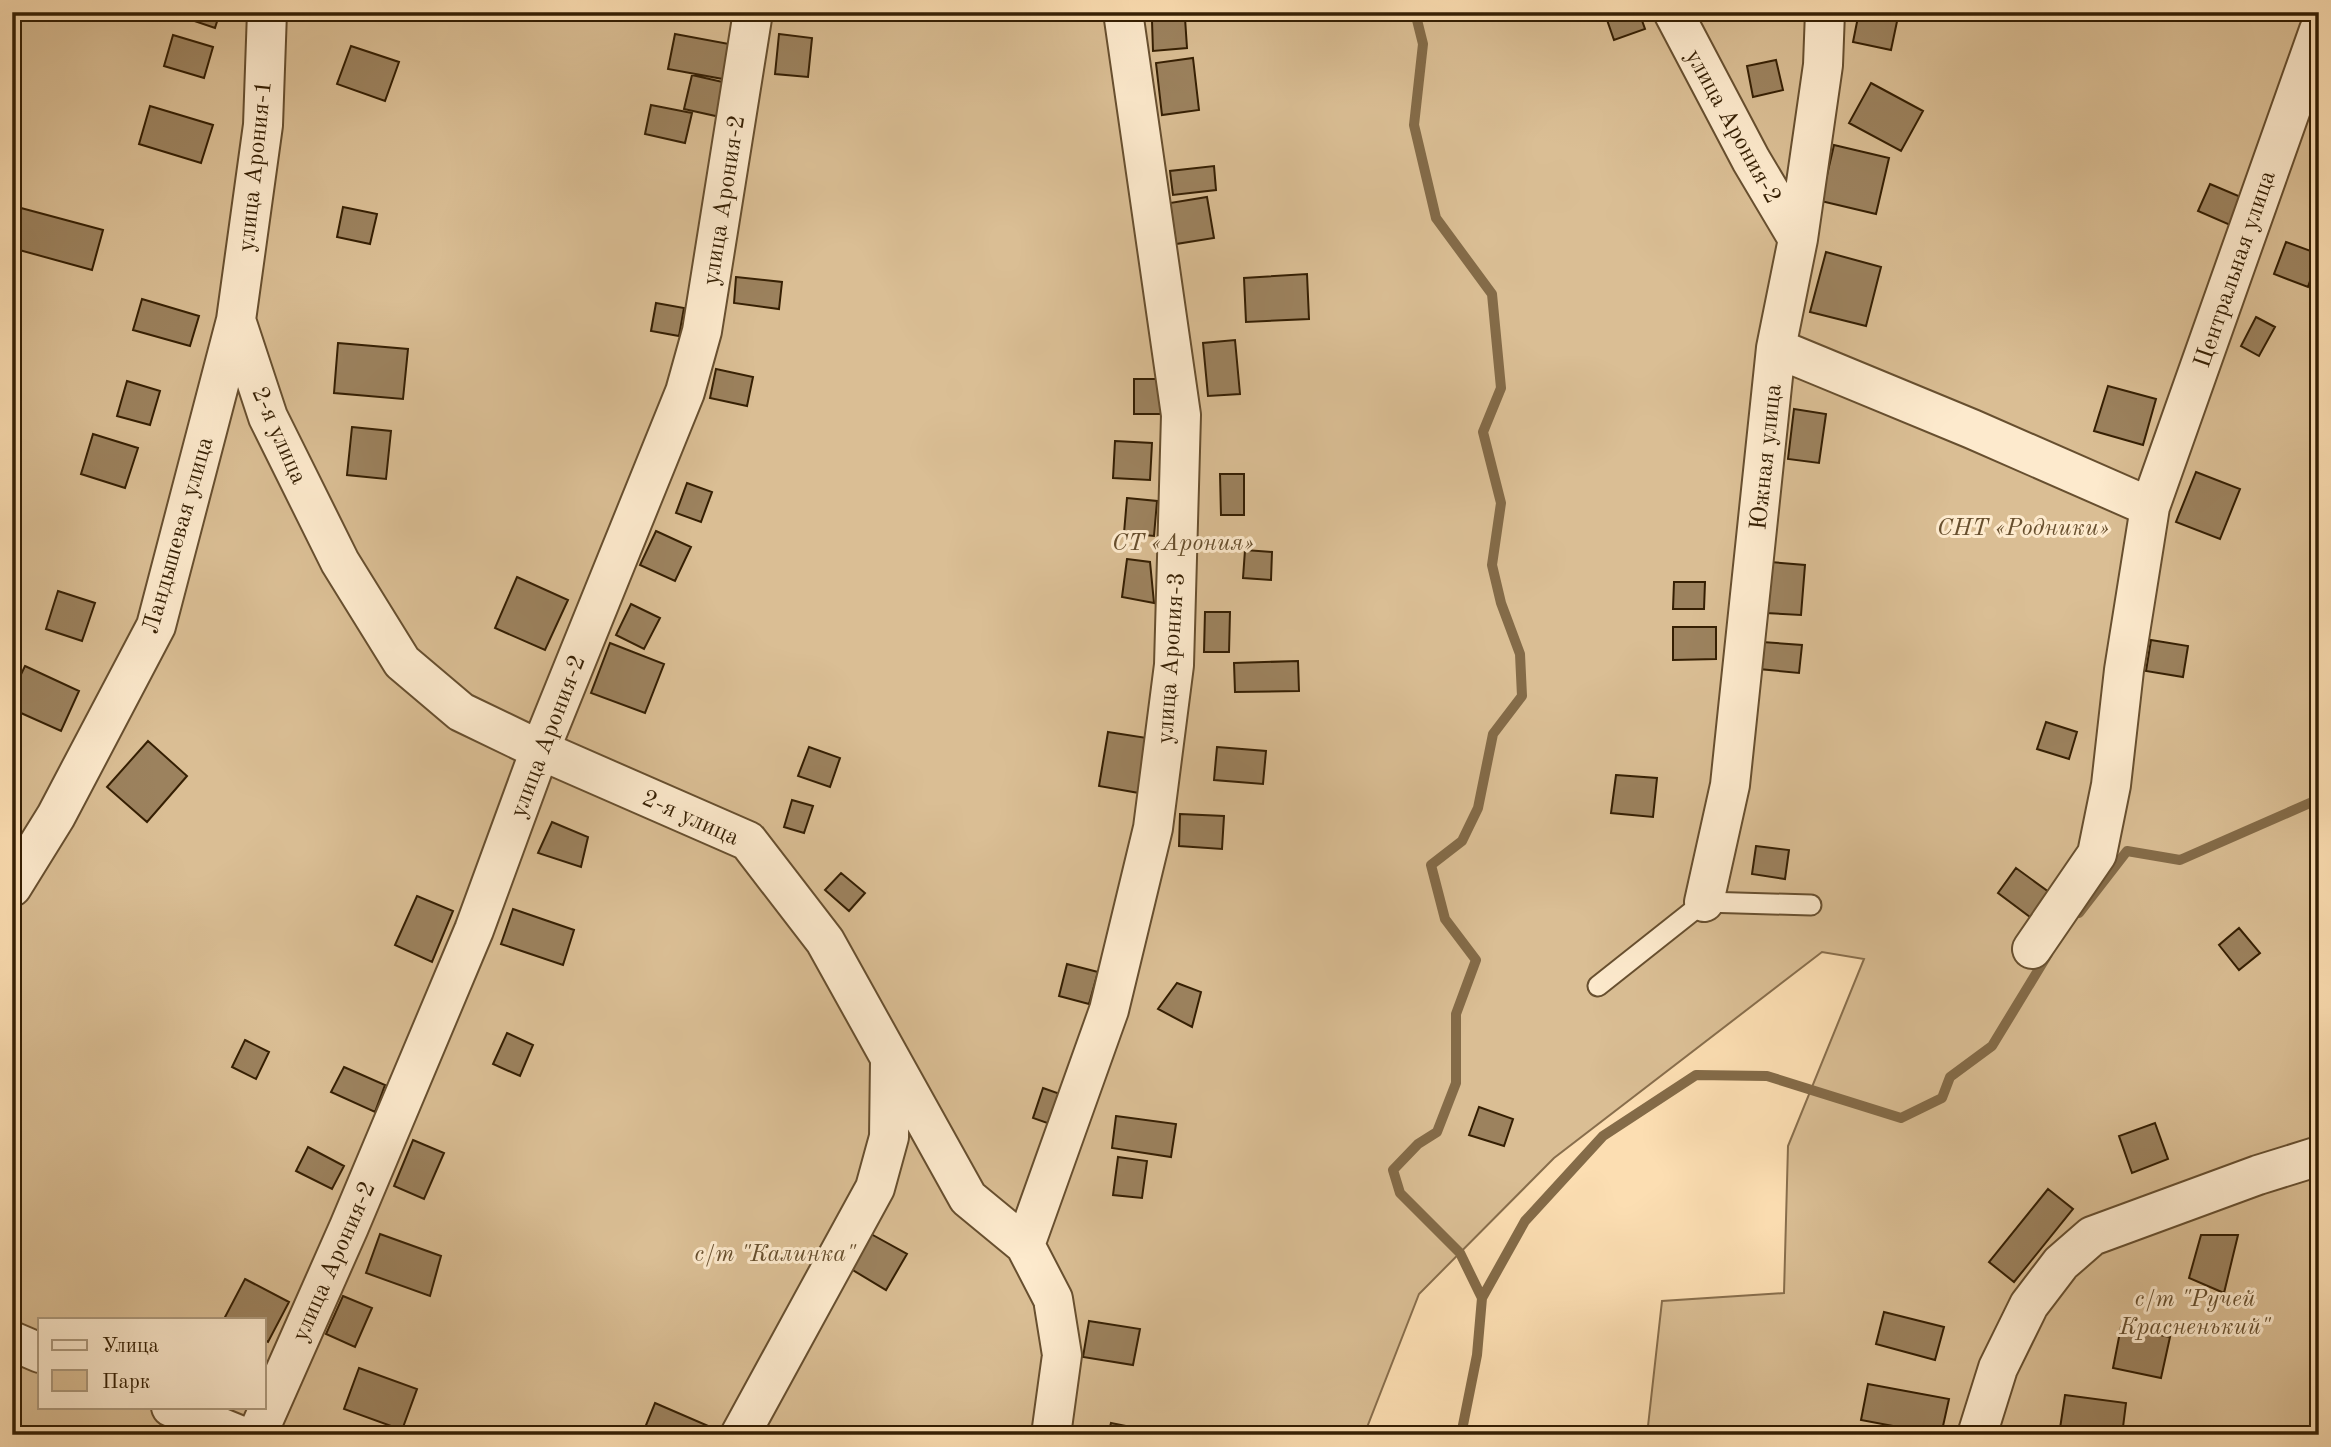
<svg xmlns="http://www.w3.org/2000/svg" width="2331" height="1447" font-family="'Old Standard TT',serif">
<rect width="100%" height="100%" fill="#fcdeb2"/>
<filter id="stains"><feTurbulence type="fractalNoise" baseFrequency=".00286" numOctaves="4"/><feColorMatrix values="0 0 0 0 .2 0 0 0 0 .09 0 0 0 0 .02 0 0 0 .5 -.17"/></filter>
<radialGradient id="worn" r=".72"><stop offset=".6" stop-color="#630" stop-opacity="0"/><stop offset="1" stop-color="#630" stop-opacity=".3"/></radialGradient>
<path fill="#dabe94" stroke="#886e4c" stroke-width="2" fill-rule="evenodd" d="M12,12H2319V1435H1647L1662,1301L1784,1293L1788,1146L1864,959L1822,952L1554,1158L1419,1294L1364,1435H12ZM40,1319H264V1407H40Z"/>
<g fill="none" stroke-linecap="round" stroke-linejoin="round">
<path stroke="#846b48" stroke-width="10" d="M1415,12L1423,44L1414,125L1436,218L1492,294L1501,388L1483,432L1501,503L1492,565L1501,603L1520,654L1522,696L1493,734L1478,808L1462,841L1431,865L1445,919L1476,960L1456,1014V1083L1437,1132L1418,1144L1393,1170L1400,1193L1460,1253L1482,1298L1477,1355L1461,1435
M2079,913L2127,851L2180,860L2319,799
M1482,1298L1525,1221L1603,1136L1696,1075L1767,1076L1901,1118L1942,1098L1950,1077L1992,1046L2048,954"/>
</g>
<path fill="#9c825e" stroke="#351f03" stroke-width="2" d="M168,12H220L215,28Z
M1618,12H1639L1645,29L1614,40L1606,17Z
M1859,12H1899L1891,50L1853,42Z
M1185,18L1187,48L1153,51L1152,21Z
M675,34L729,44L723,79L668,69Z
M779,34L812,38L808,77L775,74Z
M173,35L213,47L204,78L164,66Z
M351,46L399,62L385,101L337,84Z
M1193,58L1199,110L1162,115L1156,63Z
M1776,60L1783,90L1753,97L1747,66Z
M692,75L727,83L720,117L684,109Z
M1871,83L1923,111L1901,151L1849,123Z
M651,105L692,113L685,143L645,134Z
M150,106L213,125L201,163L139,144Z
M1834,145L1889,158L1876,214L1821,201Z
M1214,166L1216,190L1173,195L1170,171Z
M2210,184L2248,200L2237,228L2198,211Z
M1207,197L1214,238L1176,244L1170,203Z
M343,207L377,214L370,244L337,237Z
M21,208L103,230L92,270L12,248Z
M2286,242L2319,254L2308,287L2274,274Z
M1826,252L1881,267L1866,326L1810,312Z
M1307,274L1309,319L1246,322L1244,278Z
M736,277L782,282L779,309L734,303Z
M142,299L199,316L190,346L133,330Z
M656,303L684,308L679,336L651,331Z
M2256,317L2275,327L2259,356L2241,346Z
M1235,340L1240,394L1208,396L1203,343Z
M338,343L408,349L403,399L334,393Z
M716,369L753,377L747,406L710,398Z
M1134,379H1161L1162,414H1134Z
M127,381L160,391L150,425L117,416Z
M2108,386L2156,399L2143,445L2094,431Z
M1794,409L1826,414L1819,463L1788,459Z
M352,427L391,431L386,479L347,475Z
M93,434L138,448L125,488L81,474Z
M1115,441L1152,443L1150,480L1113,478Z
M2196,472L2240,489L2220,539L2176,522Z
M1220,474H1244V515H1221Z
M687,483L712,492L701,522L676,513Z
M1127,498L1157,501L1154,536L1124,533Z
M656,531L691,547L675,581L640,565Z
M1245,550L1272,552L1271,580L1243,578Z
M1127,559L1150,562L1154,603L1122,597Z
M1770,562L1805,565L1801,615L1766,613Z
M517,577L568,600L545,650L495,628Z
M1674,582H1705L1704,609H1673Z
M58,591L95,603L82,641L46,629Z
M631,604L660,618L644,649L616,635Z
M1205,612H1230L1229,652H1204Z
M1673,627H1716V659L1673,660Z
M2151,640L2188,646L2183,677L2146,671Z
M1762,642L1802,645L1799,673L1759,669Z
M610,643L664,664L645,713L591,693Z
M1298,661L1299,691L1235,692L1234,663Z
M25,666L79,691L61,731L12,709V693Z
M2046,722L2077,732L2069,759L2037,749Z
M1108,732L1147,738L1139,793L1099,786Z
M148,741L187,776L147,822L107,787Z
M809,747L840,758L830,787L798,776Z
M1217,747L1266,751L1263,784L1214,780Z
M1616,775L1657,778L1653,817L1611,813Z
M792,800L813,806L804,833L784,827Z
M1180,814L1224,816L1222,849L1179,846Z
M552,822L588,837L581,867L538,853Z
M1756,846L1789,850L1785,879L1752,874Z
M2016,868L2053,895L2034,920L1998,893Z
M841,873L865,893L849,911L825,890Z
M417,896L453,911L432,962L395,945Z
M513,909L574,930L563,965L501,944Z
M2239,928L2260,953L2239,970L2219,945Z
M1067,964L1098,972L1089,1004L1059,996Z
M1177,983L1201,992L1192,1027L1158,1009Z
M507,1033L533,1045L520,1076L493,1064Z
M245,1040L269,1052L256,1079L232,1067Z
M344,1067L385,1085L375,1112L331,1092Z
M1043,1088L1063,1095L1053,1125L1033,1118Z
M1479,1107L1513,1119L1504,1146L1469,1135Z
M1116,1116L1176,1124L1171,1157L1112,1148Z
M2155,1123L2168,1159L2132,1173L2119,1136Z
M413,1140L444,1153L424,1199L394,1186Z
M308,1147L344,1166L332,1189L296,1171Z
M1118,1157L1147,1161L1142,1198L1113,1195Z
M2048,1189L2073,1209L2014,1282L1989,1262Z
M380,1234L441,1256L430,1296L366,1273Z
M871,1234L907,1254L886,1290L851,1269Z
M2201,1235H2238L2224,1293L2189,1278Z
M245,1279L289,1302L268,1342L264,1340V1319H224Z
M343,1296L372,1308L355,1347L326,1334Z
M1884,1312L1944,1327L1935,1360L1876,1344Z
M1089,1321L1140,1329L1133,1365L1083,1357Z
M2121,1327L2170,1337L2161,1378L2113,1368Z
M359,1368L417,1389L402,1430L344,1409Z
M1868,1384L1949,1399L1941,1435L1861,1420Z
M2065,1395L2126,1403L2122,1435H2059Z
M655,1403L713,1428L710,1435H642Z
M1111,1423L1131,1427L1129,1435H1108Z
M330,1428L345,1435H327Z"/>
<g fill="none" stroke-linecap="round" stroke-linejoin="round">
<g stroke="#674f2f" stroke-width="23">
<path id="lane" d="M1598,986L1704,902L1811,905"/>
</g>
<g stroke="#674f2f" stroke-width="42">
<path id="street" d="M1673,12L1751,160L1798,239
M236,320L268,417L340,562L402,662L461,712L540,750L748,841L825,941L968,1198L1025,1245L1053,1299L1062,1355L1051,1435
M1776,348L1972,429L2150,507
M12,887L56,816L156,626L236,320L263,125L267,12
M1704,902L1730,785L1776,348L1798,239L1823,65L1825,12
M2032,949L2097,854L2111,785L2124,670L2150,507L2319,30
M1025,1245L1109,1010L1153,828L1174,665L1181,415L1123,12
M12,1341L40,1353
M171,1407L239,1435
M257,1435L349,1227L474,930L540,750L685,392L702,331L753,12
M740,1435L875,1188L889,1137L890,1061
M1977,1435L1998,1368L2029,1305L2061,1263L2092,1236L2258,1175L2319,1156"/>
</g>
<use href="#lane" stroke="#fdeacd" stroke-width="19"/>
<use href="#street" stroke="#fdeacd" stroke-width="38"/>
</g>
<g text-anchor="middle" stroke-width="6" stroke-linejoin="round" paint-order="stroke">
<g font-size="24" fill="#351f03" stroke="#fdeacd">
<text transform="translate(1734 126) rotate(61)" y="8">улица Арония-2</text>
<text transform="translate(254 166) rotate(-84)" y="8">улица Арония-1</text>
<text transform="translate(723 200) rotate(-81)" y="8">улица Арония-2</text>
<text transform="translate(2234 269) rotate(-71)" y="8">Центральная улица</text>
<text transform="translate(280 435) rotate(66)" y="8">2-я улица</text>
<text transform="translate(1765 457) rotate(-84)" y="8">Южная улица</text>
<text transform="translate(177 535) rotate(-74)" y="8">Ландышевая улица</text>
<text transform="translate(1170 658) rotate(-86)" y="8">улица Арония-3</text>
<text transform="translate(547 736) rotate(-69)" y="8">улица Арония-2</text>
<text transform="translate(691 817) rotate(24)" y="8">2-я улица</text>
<text transform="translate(333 1261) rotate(-66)" y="8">улица Арония-2</text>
</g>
<g font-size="24" font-style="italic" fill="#674f2e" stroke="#fdeacd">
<text x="2023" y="535">СНТ «Родники»</text>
<text x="1183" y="550">СТ «Арония»</text>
<text x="775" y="1261">с/т "Калинка"</text>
<text x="2195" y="1306">с/т "Ручей<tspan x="2195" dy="28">Красненький"</tspan></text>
</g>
</g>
<rect width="2331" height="1447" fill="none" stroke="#fcdeb2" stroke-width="42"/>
<rect x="14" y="14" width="2303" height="1419" fill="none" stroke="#351f03" stroke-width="3.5"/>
<rect x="21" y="21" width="2289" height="1405" fill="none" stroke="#351f03" stroke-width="2"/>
<rect x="38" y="1318" width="228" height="91" fill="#fdeacd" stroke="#ad997c" stroke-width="2"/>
<rect x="52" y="1340" width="35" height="10" fill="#fdeacd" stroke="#ad997c" stroke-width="2"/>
<text x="102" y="1352" font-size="21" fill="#351f03">Улица</text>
<rect x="52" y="1370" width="35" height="21" fill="#dabe94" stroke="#ad997c" stroke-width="2"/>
<text x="102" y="1388" font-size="21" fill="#351f03">Парк</text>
<rect width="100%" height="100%" filter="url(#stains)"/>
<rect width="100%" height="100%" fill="url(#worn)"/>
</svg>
